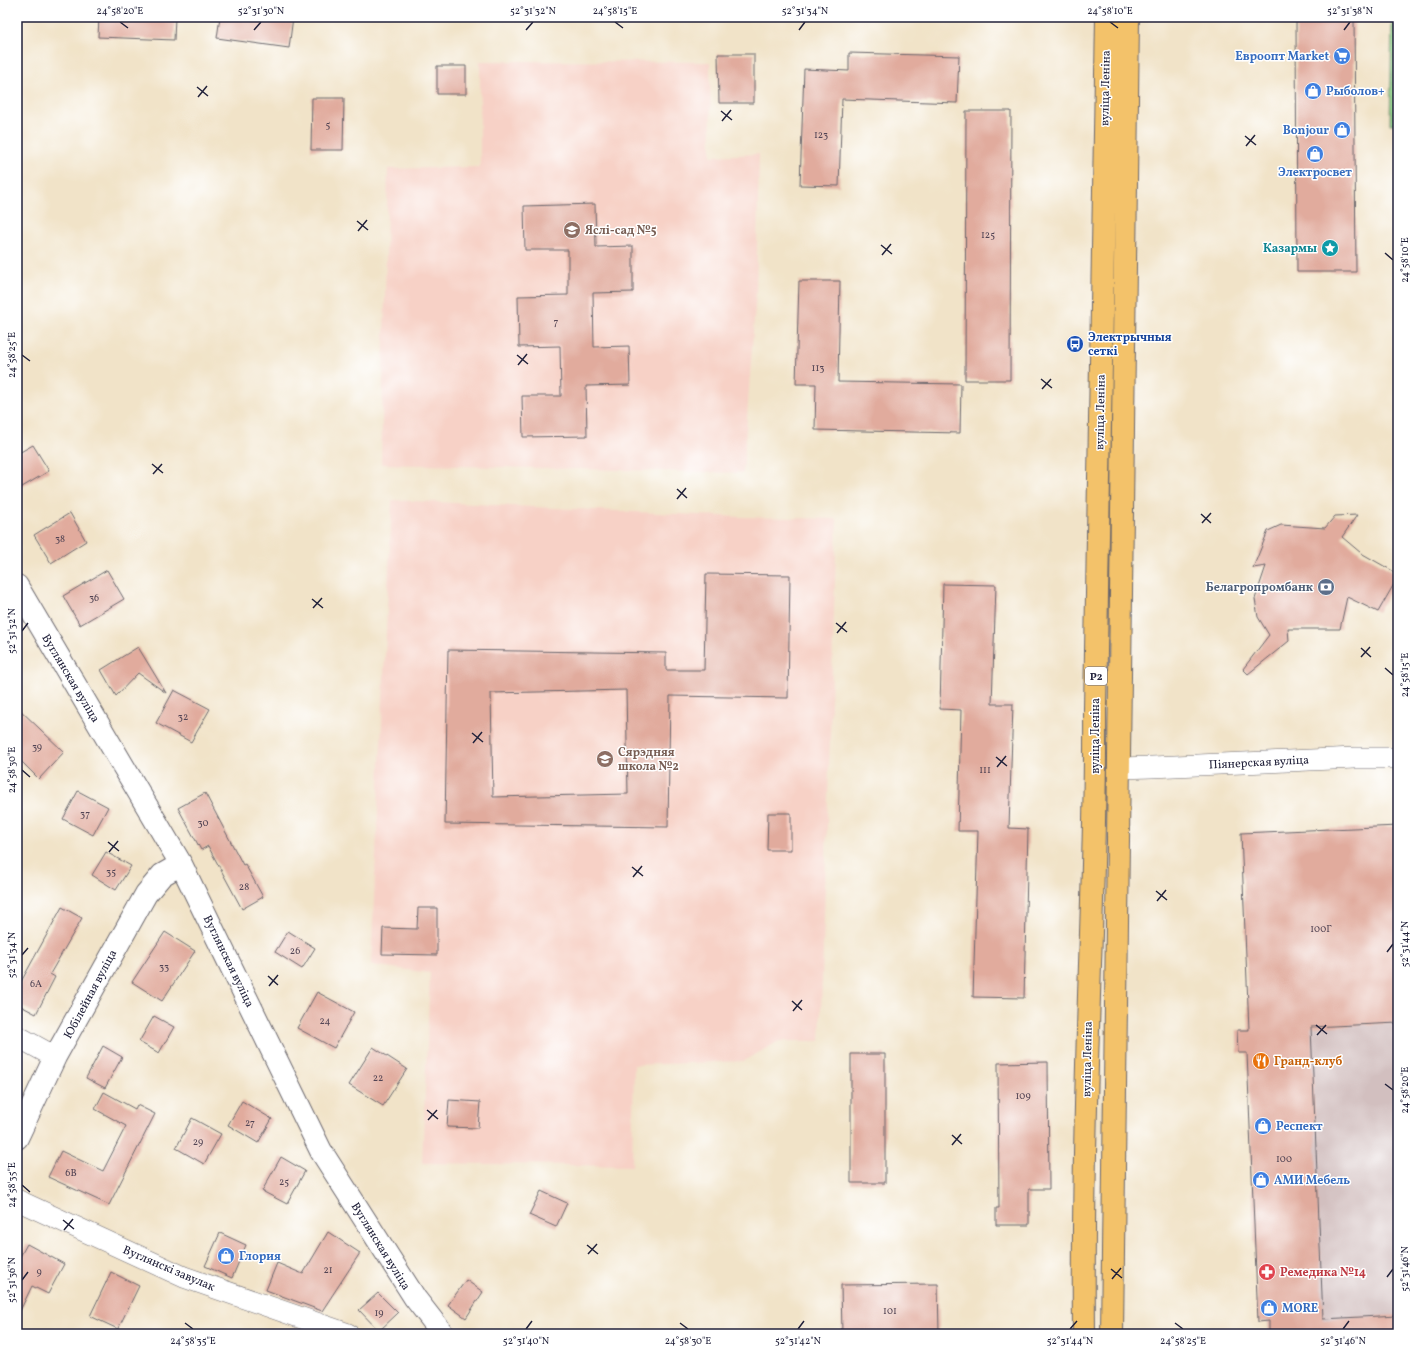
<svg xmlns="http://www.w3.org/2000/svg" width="1415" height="1351" font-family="Vollkorn,serif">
<rect width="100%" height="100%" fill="#fff"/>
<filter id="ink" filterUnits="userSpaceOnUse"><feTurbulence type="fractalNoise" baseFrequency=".025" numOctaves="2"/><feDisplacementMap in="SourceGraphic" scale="8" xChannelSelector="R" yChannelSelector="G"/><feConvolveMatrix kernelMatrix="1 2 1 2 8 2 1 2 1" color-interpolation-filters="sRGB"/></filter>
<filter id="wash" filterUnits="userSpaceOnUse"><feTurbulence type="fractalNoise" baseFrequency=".012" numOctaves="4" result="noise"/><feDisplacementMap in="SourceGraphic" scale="16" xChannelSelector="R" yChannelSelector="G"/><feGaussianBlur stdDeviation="0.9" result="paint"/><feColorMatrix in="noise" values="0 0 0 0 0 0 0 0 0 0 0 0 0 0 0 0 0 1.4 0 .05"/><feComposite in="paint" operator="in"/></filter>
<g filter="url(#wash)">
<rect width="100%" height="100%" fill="#f1e3c8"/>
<path fill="#f7d1c6" d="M480,61L710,62L711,156L759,154L756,292L743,473L381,464L388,169L480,167Z
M392,500L740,517L837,519L820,1041H779L744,1061L634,1065L632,1166L422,1163L430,973L371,965Z"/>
<path fill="#d2bfbf" d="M1398,1023V1334H1269L1268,1322H1258L1247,1053H1238L1237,1030Z"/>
<path fill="#8ccd84" stroke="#577860" d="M1392,17H1398V124H1390Z"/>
<g id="blocks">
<path fill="#e1ab9d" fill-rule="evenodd" d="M99,17H175L174,40L98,37Z
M220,17H293L289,48L217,38Z
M1296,17H1354L1356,272H1297Z
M849,53L959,56L957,103L842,99L839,186L800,185L804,69L849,71Z
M718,54H754V103H719Z
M437,66H466V94H437Z
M312,98H344L343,150H311Z
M966,111H1011L1010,380H965Z
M595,204L596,247L633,246V292L593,293L594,347L629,346L630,385L586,386L587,436L523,437L522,396H561L560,346L519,347L518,296L568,295V250H525L524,206Z
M799,281H840L838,382L961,384L960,433L815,430L816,384H796Z
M33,445L49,471L17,490V454Z
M70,513L86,541L51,563L34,535Z
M1357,515L1342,537L1361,553L1398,574V577L1378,612L1347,597L1340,629H1288L1289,641L1248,674L1243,669L1269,635L1258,617L1255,599L1266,566L1253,568L1268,531L1281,525L1325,528L1335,516Z
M107,570L124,599L80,625L63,596Z
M706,574L790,575L788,698L670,696L668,827L445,824L448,650L666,653V670H704ZM626,690L628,794L493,797L491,693Z
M943,584L996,585L992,704H1013L1009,828L1028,829L1024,998L973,997L978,831H958L961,710L940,709Z
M138,647L166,693L138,673L116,696L101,670Z
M174,690L210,709L191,742L156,723Z
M17,707L64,752L39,779L17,757Z
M78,791L108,807L93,835L63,819Z
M205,793L243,865L245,864L263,897L242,909L208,846L201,850L178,808Z
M768,813H791V850H767Z
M1398,826V1023L1311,1027L1323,1319L1398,1315V1334H1269V1321L1258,1322L1247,1053H1238L1237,1030H1249L1241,833Z
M106,852L131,866L116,890L92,875Z
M62,907L82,918L50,974L55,977L36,1014L17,1004V989Z
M418,908H437V955L382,954L383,928L417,929Z
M288,931L315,948L302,969L275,952Z
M165,932L195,951L162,1001L132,982Z
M317,992L354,1012L334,1048L297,1028Z
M154,1016L174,1027L159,1053L139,1042Z
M103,1046L122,1057L105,1088L86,1078Z
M373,1047L407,1069L383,1106L349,1085Z
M851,1054H885V1183H851Z
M1048,1062L1049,1189H1029V1225H996V1208H999L998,1063Z
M104,1092L135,1109L137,1105L155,1114L109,1205L48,1177L61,1151L103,1171L126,1126L95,1109Z
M449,1100L480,1102L478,1128L447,1127Z
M242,1101L272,1119L258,1143L228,1125Z
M192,1118L221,1134L204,1164L176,1148Z
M281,1157L305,1171L287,1204L262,1191Z
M541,1191L567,1203L556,1227L529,1215Z
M328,1232L360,1253L322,1311L266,1290L277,1263L303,1274Z
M220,1233L246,1245L232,1278L205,1266Z
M27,1244L64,1264L48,1294L32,1286L17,1317V1262Z
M111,1272L139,1286L118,1329L90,1316Z
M466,1280L483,1292L466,1318L448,1305Z
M938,1284L939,1334H842L841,1285Z
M378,1293L398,1313L379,1331L359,1310Z"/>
</g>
</g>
<g filter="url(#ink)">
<use href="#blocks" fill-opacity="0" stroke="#6a666c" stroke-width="1"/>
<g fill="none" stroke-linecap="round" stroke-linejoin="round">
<g stroke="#6a666c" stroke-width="22">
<path id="minor" d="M1120,768L1152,767L1355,758H1398
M17,1036L55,1057
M17,1200L184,1277L348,1334"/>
</g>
<g stroke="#6a666c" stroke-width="24">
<path id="tertiary" d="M17,586L181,864L321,1151L415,1298L443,1334
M17,1138L55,1057L146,894L162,875L181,864"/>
</g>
<g stroke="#6a666c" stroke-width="24">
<path id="primary" d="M1084,1334C1083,1232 1085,1131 1088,1029C1091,922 1096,816 1095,709L1107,17
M1112,1334L1128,17"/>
</g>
<use href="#minor" stroke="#fff" stroke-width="21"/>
<use href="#tertiary" stroke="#fff" stroke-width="22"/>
<use href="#primary" stroke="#f3c26a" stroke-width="22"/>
</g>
</g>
<path fill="none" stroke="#22223b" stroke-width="1.5" d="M120,22L128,28M615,22L623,28M1110,22L1118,28M254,30L261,22M526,30L533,22M799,30L805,22M1344,30L1350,22M197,87L208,96M198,97L207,86M721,111L732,120M722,121L731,110M1245,136L1256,145M1246,146L1255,135M357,221L368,230M358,231L367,220M881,245L892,254M1385,253L1393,260M882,255L891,244M22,355L30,361M517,355L528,364M518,365L527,354M1041,379L1052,388M1042,389L1051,379M152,464L163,473M153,474L162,464M677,489L687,498M677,499L686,488M1201,514L1211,523M1202,523L1211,513M312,599L323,608M313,608L322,598M836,623L847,632M22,631L28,623M837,633L846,622M1361,648L1371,657M1361,657L1370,647M1385,668L1393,675M472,733L483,742M473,743L482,732M996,757L1007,766M997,767L1006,756M22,770L30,777M108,842L119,851M109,852L118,841M632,867L643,876M633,877L642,866M1156,891L1167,900M1157,901L1166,890M1387,952L1393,944M22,955L28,948M268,976L278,985M269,986L278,975M792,1001L802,1010M793,1011L802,1000M1316,1025L1327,1034M1317,1035L1326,1025M1385,1084L1393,1090M427,1110L438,1119M428,1120L437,1110M952,1135L962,1144M952,1145L961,1134M22,1185L30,1192M63,1220L74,1229M64,1230L73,1219M587,1245L598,1254M588,1254L597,1244M1111,1269L1122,1278M1387,1277L1393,1269M1112,1279L1121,1268M22,1280L28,1272M185,1323L193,1329M680,1323L688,1329M1175,1323L1183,1329M526,1329L532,1321M798,1329L804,1321M1070,1329L1077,1321M1343,1329L1349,1321"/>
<defs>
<g id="supermarket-disc" transform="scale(0.9)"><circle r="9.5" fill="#3f7fe0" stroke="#fff"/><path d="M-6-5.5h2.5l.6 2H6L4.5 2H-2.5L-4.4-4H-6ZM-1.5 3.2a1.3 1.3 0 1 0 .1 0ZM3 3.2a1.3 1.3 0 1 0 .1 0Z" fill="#fff"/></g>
<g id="shop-disc" transform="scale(0.9)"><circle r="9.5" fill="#3f7fe0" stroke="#fff"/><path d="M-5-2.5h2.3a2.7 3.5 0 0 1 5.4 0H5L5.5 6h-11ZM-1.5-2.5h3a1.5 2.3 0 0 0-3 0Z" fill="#fff"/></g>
<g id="school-disc" transform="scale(0.9)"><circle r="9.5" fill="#8d6e63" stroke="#fff"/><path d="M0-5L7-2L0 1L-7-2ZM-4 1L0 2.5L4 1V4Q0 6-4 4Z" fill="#fff"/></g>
<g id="sight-disc" transform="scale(0.9)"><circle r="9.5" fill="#0f9aa8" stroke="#fff"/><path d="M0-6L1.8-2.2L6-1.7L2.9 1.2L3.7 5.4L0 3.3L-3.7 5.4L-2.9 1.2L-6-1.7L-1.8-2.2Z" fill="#fff"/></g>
<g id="bus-disc" transform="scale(0.9)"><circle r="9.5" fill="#1a4fb4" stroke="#fff"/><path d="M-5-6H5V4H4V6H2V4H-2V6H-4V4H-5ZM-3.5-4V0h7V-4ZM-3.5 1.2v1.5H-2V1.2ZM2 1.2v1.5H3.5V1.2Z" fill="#fff"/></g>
<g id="bank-disc" transform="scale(0.9)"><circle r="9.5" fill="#5c6f8a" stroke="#fff"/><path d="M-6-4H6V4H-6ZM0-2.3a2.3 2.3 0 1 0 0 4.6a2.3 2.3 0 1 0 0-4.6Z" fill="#fff"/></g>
<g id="restaurant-disc" transform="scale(0.9)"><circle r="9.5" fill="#e8710a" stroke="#fff"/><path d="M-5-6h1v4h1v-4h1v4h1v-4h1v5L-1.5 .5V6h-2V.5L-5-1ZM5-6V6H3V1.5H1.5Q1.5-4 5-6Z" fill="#fff"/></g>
<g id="pharmacy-disc" transform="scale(0.9)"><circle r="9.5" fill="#e0444e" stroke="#fff"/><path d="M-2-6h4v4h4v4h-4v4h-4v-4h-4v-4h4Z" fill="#fff"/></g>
</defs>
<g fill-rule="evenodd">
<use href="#supermarket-disc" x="1342" y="56"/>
<use href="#shop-disc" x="1313" y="91"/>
<use href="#shop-disc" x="1342" y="130"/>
<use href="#shop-disc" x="1315" y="154"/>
<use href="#school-disc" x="572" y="230"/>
<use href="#sight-disc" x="1330" y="248"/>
<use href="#bus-disc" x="1075" y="344"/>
<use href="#bank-disc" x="1326" y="587"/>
<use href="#school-disc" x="605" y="759"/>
<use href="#restaurant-disc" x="1261" y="1061"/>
<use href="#shop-disc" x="1263" y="1126"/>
<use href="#shop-disc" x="1261" y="1180"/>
<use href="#shop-disc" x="226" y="1256"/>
<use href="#pharmacy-disc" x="1267" y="1272"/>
<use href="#shop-disc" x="1269" y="1308"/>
</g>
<g text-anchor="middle" stroke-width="3" stroke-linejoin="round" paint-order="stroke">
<g font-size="10" fill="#524454">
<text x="328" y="128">5</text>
<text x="821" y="138">123</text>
<text x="988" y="238">125</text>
<text x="556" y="325">7</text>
<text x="818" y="371">113</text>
<text x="60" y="542">38</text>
<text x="94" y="601">36</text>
<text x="183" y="720">32</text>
<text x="37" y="750">39</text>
<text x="985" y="773">111</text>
<text x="85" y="817">37</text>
<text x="203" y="826">30</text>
<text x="111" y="875">35</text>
<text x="244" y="890">28</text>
<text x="1321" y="932">100Г</text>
<text x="295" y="954">26</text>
<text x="164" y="970">33</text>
<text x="36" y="987">6А</text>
<text x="325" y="1024">24</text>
<text x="378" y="1081">22</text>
<text x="1023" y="1099">109</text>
<text x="250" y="1126">27</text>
<text x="198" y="1145">29</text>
<text x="1284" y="1162">100</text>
<text x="71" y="1176">6В</text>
<text x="284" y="1185">25</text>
<text x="328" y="1273">21</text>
<text x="39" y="1275">9</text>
<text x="890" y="1314">101</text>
<text x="379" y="1316">19</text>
</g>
<rect fill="#fff" stroke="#646476" stroke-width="1" x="1085" y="667" width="22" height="18" rx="3"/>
<g font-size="11" font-weight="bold" fill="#22223b">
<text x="1096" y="680">Р2</text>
</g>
<g font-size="12" font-weight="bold" fill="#366cbe" stroke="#fff" text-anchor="start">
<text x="1329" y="60" text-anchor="end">Евроопт Market</text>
<text x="1326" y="95">Рыболов+</text>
<text x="1329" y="134" text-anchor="end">Bonjour</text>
<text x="1315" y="176" text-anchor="middle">Электросвет</text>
<text x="1276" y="1130">Респект</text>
<text x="1274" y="1184">АМИ Мебель</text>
<text x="239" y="1260">Глория</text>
<text x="1282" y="1312">MORE</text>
</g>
<g font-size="12" fill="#22223b" stroke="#fff">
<text transform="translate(1105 88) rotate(-89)" y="4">вуліца Леніна</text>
<text transform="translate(1100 412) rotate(-89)" y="4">вуліца Леніна</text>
<text transform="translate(71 678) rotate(59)" y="4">Вуглянская вуліца</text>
<text transform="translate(1095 736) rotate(-90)" y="4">вуліца Леніна</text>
<text transform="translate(1259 762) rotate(-3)" y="4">Піянерская вуліца</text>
<text transform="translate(229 961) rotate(64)" y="4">Вуглянская вуліца</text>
<text transform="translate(90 994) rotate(-62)" y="4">Юбілейная вуліца</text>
<text transform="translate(1087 1059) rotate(-89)" y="4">вуліца Леніна</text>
<text transform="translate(381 1246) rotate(58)" y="4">Вуглянская вуліца</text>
<text transform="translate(169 1268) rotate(23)" y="4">Вуглянскі завулак</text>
</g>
<g font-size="12" font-weight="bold" fill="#785e54" stroke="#fff" text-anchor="start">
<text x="585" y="234">Яслі-сад №5</text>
<text x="618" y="756">Сярэдняя<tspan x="618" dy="14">школа №2</tspan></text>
</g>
<g font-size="12" font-weight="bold" fill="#0d838f" stroke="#fff" text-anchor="end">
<text x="1317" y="252">Казармы</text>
</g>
<g font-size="12" font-weight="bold" fill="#164399" stroke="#fff" text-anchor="start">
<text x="1088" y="341">Электрычныя<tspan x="1088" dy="14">сеткі</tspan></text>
</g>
<g font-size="12" font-weight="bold" fill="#4e5e75" stroke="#fff" text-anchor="end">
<text x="1313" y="591">Белагропромбанк</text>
</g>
<g font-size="12" font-weight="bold" fill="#c56008" stroke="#fff" text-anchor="start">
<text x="1274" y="1065">Гранд-клуб</text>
</g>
<g font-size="12" font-weight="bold" fill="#be3a42" stroke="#fff" text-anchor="start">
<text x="1280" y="1276">Ремедика №14</text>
</g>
</g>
<rect width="1415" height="1351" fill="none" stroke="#fff" stroke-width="44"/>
<rect x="22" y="22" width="1371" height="1307" fill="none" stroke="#22223b" stroke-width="1.5"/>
<g font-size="10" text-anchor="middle" fill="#22223b">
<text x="120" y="14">24°58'20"E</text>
<text x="261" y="14">52°31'30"N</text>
<text x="533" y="14">52°31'32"N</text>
<text x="615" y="14">24°58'15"E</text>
<text x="805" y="14">52°31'34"N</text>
<text x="1110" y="14">24°58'10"E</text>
<text x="1350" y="14">52°31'38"N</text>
<text transform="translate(1404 260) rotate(-90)" y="4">24°58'10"E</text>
<text transform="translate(11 355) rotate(-90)" y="4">24°58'25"E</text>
<text transform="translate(11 631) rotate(-90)" y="4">52°31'32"N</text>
<text transform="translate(1404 675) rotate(-90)" y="4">24°58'15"E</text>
<text transform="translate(11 770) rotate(-90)" y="4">24°58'30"E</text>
<text transform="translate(1404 944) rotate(-90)" y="4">52°31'44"N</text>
<text transform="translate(11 955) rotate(-90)" y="4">52°31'34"N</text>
<text transform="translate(1404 1090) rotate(-90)" y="4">24°58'20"E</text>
<text transform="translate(11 1185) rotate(-90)" y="4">24°58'35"E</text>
<text transform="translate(1404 1269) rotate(-90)" y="4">52°31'46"N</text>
<text transform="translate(11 1280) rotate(-90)" y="4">52°31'36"N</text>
<text x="193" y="1344">24°58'35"E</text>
<text x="526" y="1344">52°31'40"N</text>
<text x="688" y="1344">24°58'30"E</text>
<text x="798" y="1344">52°31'42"N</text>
<text x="1070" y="1344">52°31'44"N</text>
<text x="1183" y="1344">24°58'25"E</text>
<text x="1343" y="1344">52°31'46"N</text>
</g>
</svg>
